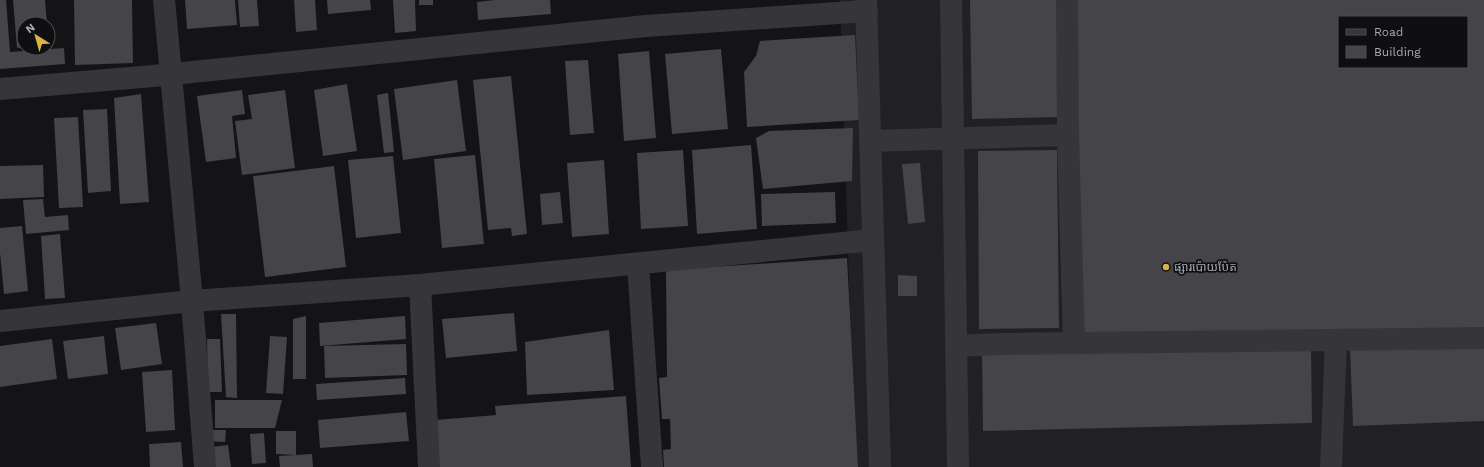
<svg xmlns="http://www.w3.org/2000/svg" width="1484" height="467" font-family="'Work Sans','Noto Sans Khmer',sans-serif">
<rect width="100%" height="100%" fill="#141416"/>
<path fill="#212123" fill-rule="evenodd" d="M840,0H1484V467H855ZM1339,17H1467V67H1339Z"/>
<path fill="#444449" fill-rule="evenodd" d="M0,0H6L10,52L64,48L65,64L0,69Z
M13,0H45L47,24H24V47L17,48Z
M74,0H132L133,63L75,65Z
M185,0H235L237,25L187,29Z
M238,0H257L259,26L240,27Z
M294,0H315L317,30L296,32Z
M327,0H370L371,10L328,14Z
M393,0H415L416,31L395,33Z
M419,0H433V5H419Z
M495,0H550L551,14L478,20L477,2Z
M970,0H1057L1059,117L972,119Z
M1075,0H1484V330L1080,338ZM1339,17H1467V67H1339Z
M855,35L859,120L747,127L744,72L756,56L760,41Z
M721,49L728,129L672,134L665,54Z
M649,51L656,138L624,141L618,54Z
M588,60L594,133L570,135L565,61Z
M511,76L527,234L512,236L511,228L488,230L473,80Z
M457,80L466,151L403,160L394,89Z
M347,84L357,151L323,156L314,90Z
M242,90L245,114L232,116L236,158L206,162L197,96Z
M285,90L295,168L242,175L235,121L252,119L248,95Z
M388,93L394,152L384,153L377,95Z
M141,94L149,202L120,204L114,98Z
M107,109L111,191L88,193L83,110Z
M78,117L83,207L59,208L54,118Z
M853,128L852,181L763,189L756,138L769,131Z
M751,145L757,229L697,234L692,150Z
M683,150L688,226L641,229L637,153Z
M1057,150L1059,328L979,329L978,151Z
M475,155L484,244L442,248L434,159Z
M393,156L401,233L356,238L348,160Z
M604,160L609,234L572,237L567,163Z
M920,163L925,222L908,224L902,164Z
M43,165L44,197L0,199V166Z
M334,166L346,267L265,277L253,176Z
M560,192L563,223L542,225L540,194Z
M835,192L836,223L762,226L761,194Z
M43,199L45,217L68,215L69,230L26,234L23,200Z
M22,226L28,291L4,294L0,253V228Z
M60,234L65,298L45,299L41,236Z
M847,258L858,467H664L663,450L671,449L670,419H662L659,378L667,377L666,270Z
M898,275L917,276V296H898Z
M514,313L517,351L446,358L442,319Z
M221,314H236L237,398L226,397Z
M306,316V379H293V319Z
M405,316L406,339L320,346L319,323Z
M156,323L162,364L121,370L115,328Z
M609,330L614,390L527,395L525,342Z
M104,336L108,374L68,379L63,341Z
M270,336L287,337L283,394L266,393Z
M52,339L57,379L0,387V346Z
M207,339H220L222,392H208Z
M1484,343V421L1353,426L1350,348Z
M406,344L407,375L325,378L324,346Z
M1311,345L1312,423L983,431L982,353Z
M172,370L175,430L146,432L142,372Z
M405,378L406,394L317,400L316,384Z
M626,396L631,467H439L436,420L496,415L495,406Z
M215,400H282L275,428H215Z
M406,412L409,441L320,448L318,420Z
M204,430H226L225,442L204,441Z
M276,431H296V455L276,454Z
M264,433L266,463L252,464L250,434Z
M181,442L183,467H150L149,444Z
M228,445L231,467H207L204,448Z
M312,454L313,467H280L279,456Z"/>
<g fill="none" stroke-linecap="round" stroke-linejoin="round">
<path stroke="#36363a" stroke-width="22" d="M164,0L192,301L205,467
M866,0L880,467
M951,0L958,467
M1067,0L1068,135
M0,89L153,76L646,26L867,11
M870,141L1068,135L1074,343
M638,264L652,467
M420,285L429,467
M0,321L192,301L420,285L873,240
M956,346L1002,344L1484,338
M1331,467L1336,340"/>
</g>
<circle fill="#ddb145" stroke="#0f0f11" stroke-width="1.5" cx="1166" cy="267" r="4"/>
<g text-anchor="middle" stroke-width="3.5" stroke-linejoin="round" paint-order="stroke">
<g font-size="12" fill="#a8abb5" stroke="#0f0f11" text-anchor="start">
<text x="1174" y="271">ផ្សារប៉ោយប៉ែត</text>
</g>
</g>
<rect x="1338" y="16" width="130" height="52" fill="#0f0f11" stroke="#4c4d53"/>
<rect x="1346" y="29" width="20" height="6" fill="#36363a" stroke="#4c4d53"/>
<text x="1374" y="36" font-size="12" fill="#a8abb5">Road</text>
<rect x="1346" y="46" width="20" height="12" fill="#444449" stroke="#4c4d53"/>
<text x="1374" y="56" font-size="12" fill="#a8abb5">Building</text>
<g transform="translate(36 36) rotate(323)"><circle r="19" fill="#0f0f11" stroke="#4c4d53"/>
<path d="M0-3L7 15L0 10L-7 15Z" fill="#ddb145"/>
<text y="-6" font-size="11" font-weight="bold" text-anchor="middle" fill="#a8abb5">N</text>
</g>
</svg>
